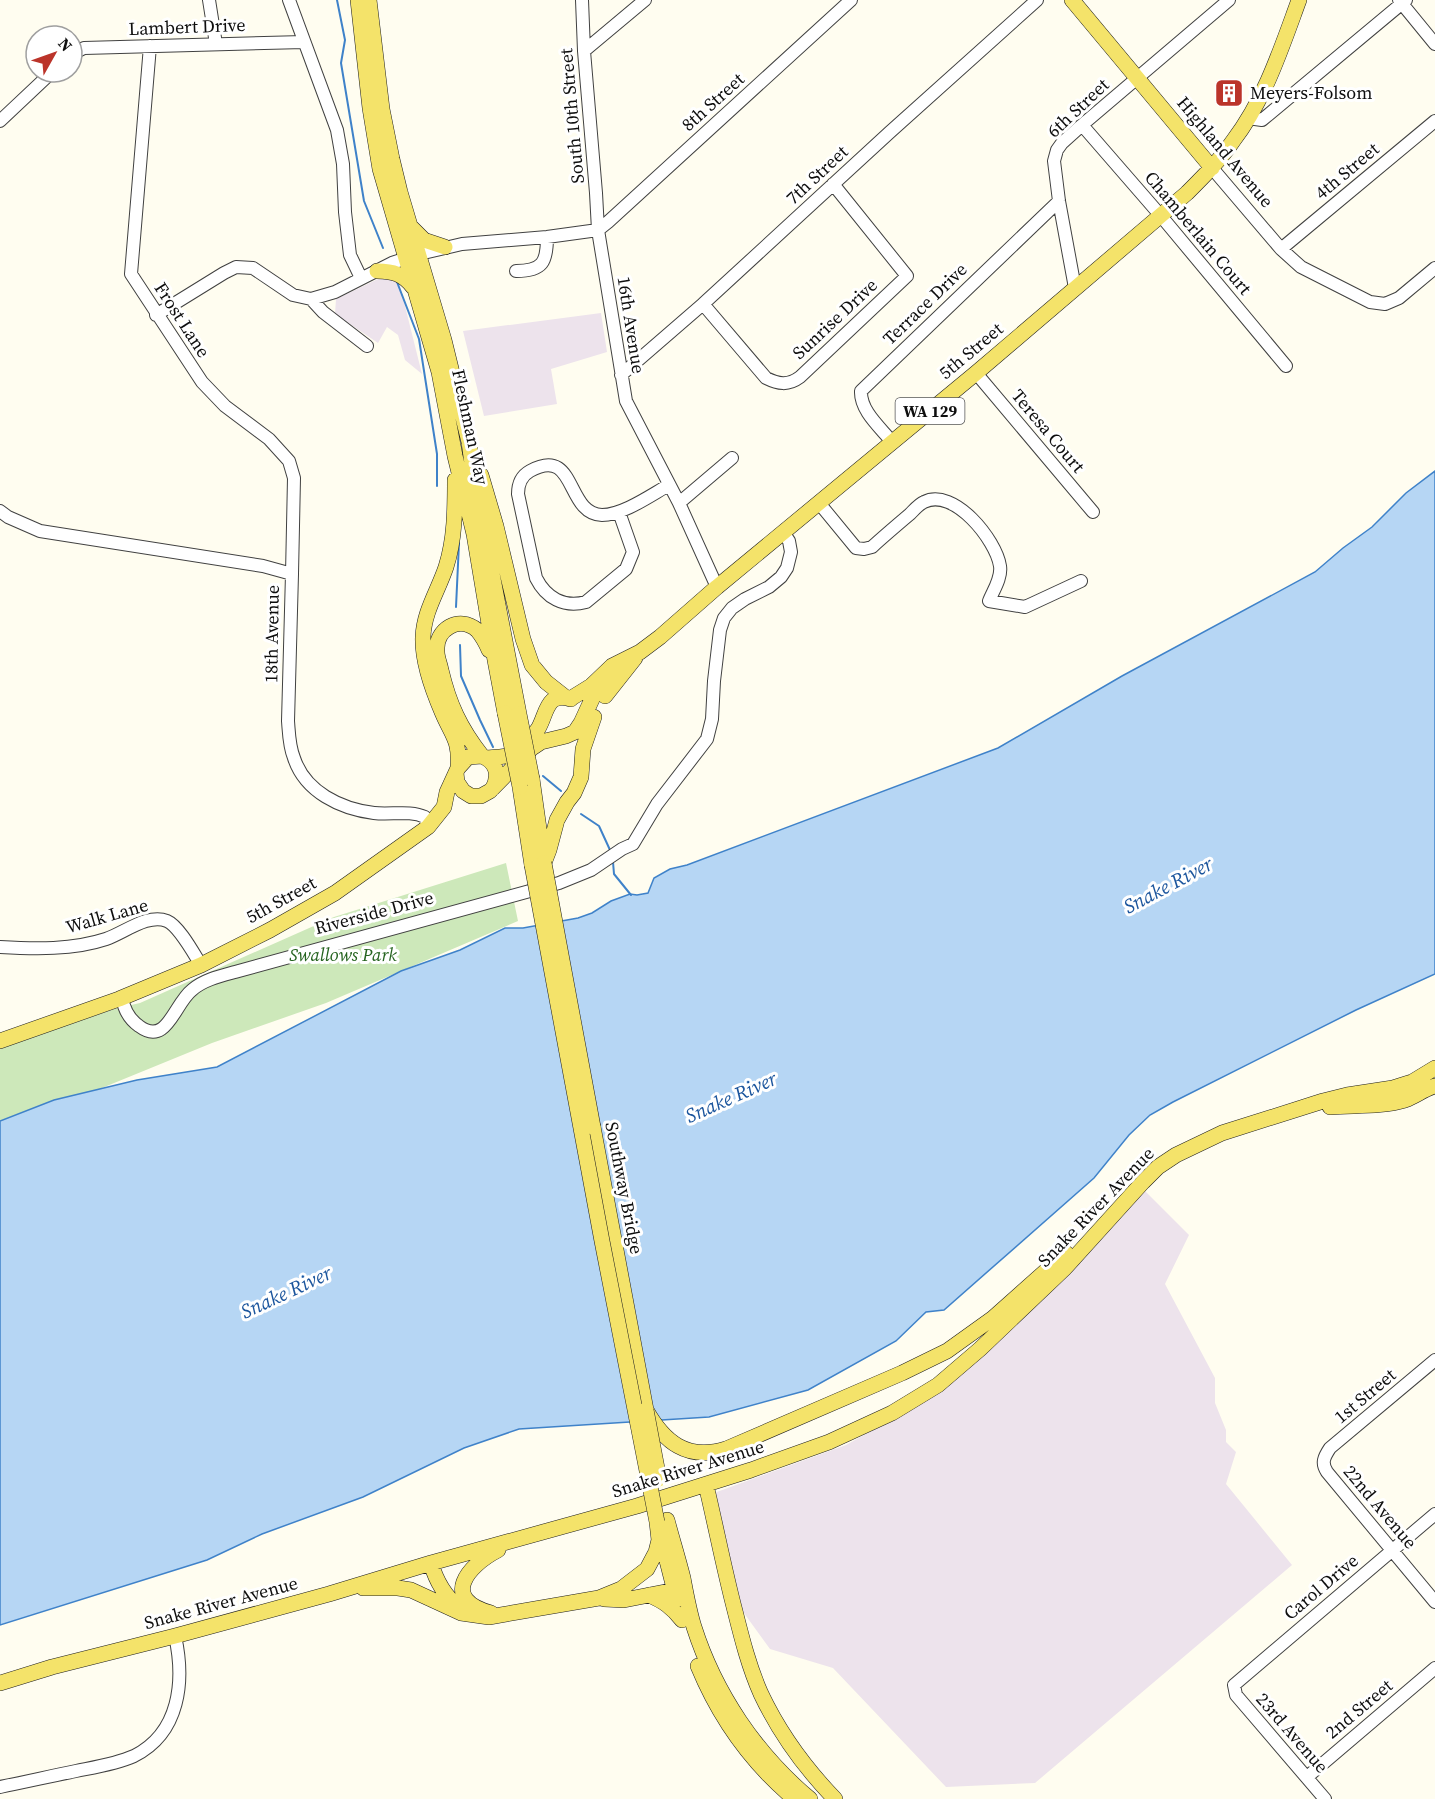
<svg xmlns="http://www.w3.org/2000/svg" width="1435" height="1799" font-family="'Source Serif 4',serif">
<rect width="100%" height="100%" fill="#fffdf0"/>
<path fill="#ede3ec" d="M388,277L399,282L422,374L405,360L398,335L387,327L378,343L335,314L336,299L380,278Z
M601,313L607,352L551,369L557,404L484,416L463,331Z
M1144,1190L1189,1235L1165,1284L1215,1378V1403L1226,1430V1442L1236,1452L1226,1484L1292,1565L1035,1783L946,1787L833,1668L770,1649L741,1609L714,1493L846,1445L916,1406L1063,1278L1122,1217Z"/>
<path fill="#cde8ba" d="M506,863L518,921L326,1003L212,1043L97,1090L54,1100L0,1121V1046L118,1008L140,1003L334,917Z"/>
<path fill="#b6d6f4" stroke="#3f82c9" stroke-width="1.5" d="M1435,471V974L1356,1010L1173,1102L1150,1115L1129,1135L1094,1178L944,1310L926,1312L896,1341L808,1390L709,1417L519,1429L464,1448L363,1497L262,1534L207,1560L0,1625V1121L54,1100L137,1080L217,1067L401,971L460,950L505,928H523L578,918L592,913L611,901L630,894L637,895L648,893L654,878L670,869L687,865L998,748L1122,676L1315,572L1343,548L1372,527L1406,493Z"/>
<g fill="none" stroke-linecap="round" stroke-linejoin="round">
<path stroke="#3f82c9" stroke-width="2" d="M337,0L345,40L341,63L364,201L383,248
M397,282L419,339L437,454V486
M456,607L459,543
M460,645L461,676L480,720L493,747
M543,776L561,791
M581,814L599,826L610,850
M613,862L614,874L631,895"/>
<g stroke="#414141" stroke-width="14">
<path id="minor" d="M209,0L216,44
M289,0L337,130L343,164L345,212L350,255L361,278
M582,0L584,51L596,193L598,230L626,401L679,503L717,587
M1399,0L1435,44
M150,46L131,274L202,382L225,406L269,439L289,461L294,478L292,574
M584,51L645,0
M72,54L84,48L304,42
M1248,118L1262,120L1406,0
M0,121L52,72
M1082,125L1161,216L1286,366
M1212,168L1281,249L1301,267L1370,302L1385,304L1399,298L1435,268
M1281,249L1435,121
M516,271C543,271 547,262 547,237
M1075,288L1059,201L1054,161L1057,150L1062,143L1082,125L1229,0
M311,299L323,312L367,346
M703,304L766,378C778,384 788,386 800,377L907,276L833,184
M156,315L224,273L236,267L253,268L293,295L311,299L335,292L392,263L419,254L462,244L547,237L598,230L608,222L851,0
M976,373L1093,512
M621,375L703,304L890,132L1037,0
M892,442C881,428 860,411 861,391L1059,201
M679,503L732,458
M819,503L856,548L864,549L872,547C884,536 897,525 910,514C914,510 919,504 924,502C954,487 996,540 1000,566C1002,578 993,591 989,601L1025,607L1081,581
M0,511L8,517L40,531L263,566L292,574L288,721C289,733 289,746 294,758C305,792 341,809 374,813C391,815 410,810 425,817L428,827
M619,512L633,552L626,569L586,602C564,608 546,598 536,578L518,494C518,484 521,476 530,471C577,445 565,514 602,515C623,515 651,495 669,485
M0,947C35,949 73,950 106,939C124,933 148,913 167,921C179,926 194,954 201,965
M122,998C124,1009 129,1019 139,1026C167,1047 174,1004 192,990C203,980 220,976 235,972L559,883L591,870L622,849L633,844L657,804L707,739L712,719L714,681L720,630L724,618L732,608L745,599L769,587L781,577L787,568L791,552L789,541L783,532
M1435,1360L1330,1448C1324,1457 1321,1463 1327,1472L1435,1602
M1307,1777L1435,1668
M0,1787C25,1782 51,1776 76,1771C96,1767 116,1764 134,1756C180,1733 185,1681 175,1636
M1325,1799L1236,1695L1234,1685L1435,1514"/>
</g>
<g stroke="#1f1f1f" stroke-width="16">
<path id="major" d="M358,0L370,108L380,169L439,372L455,456L474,534L495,660L505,713
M369,0L382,109L392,159L400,192L444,340L469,442L475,485L519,714
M1072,0L1212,168
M412,228L424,240L445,247
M377,271C393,271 403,274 413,287
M481,475L496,526L523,639L532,665L546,682L565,697
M455,480C455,509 455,539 446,567C438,591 424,611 423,637C422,662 432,689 442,712C452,736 460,739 458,768
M605,696L635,658
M570,699L591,686L612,666L640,652L660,637L717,587L976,373L1187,193C1204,176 1220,160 1233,141C1265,99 1281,49 1299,0
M482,756C460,728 449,704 441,670C440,664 437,658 437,652C435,629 459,615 477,630C482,636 486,643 489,650
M487,758C494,757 504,757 510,755C520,750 532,738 538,729C547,714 546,691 571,699
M456,773L457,782L463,791L471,796H481L490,791L532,748L541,742L566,736L575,732L581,723L593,697L606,682
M532,779L543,857
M520,787L532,865
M544,863L549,850L557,820L567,802L574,793L581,777L583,749L594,717
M0,1041L119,999L201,965L270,930L335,893L428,827L444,807L447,792L458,768L468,757L482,756C496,762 500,774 493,788
M1330,1107C1354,1105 1382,1107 1405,1100C1416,1096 1424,1089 1435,1086
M593,1127L646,1410C664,1442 687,1461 726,1449L902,1373L947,1351L993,1318L1066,1253
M706,1485C716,1527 724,1569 735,1611C742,1639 749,1667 761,1694C780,1734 805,1768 835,1799
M667,1520C672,1539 678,1558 683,1578C686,1594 689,1611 694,1627C715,1693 756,1754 810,1799
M663,1545L677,1600
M431,1563C436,1581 445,1596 459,1608
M363,1588H398L411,1590L461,1613L489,1617L599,1598L621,1589L647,1569L656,1552L659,1540L657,1522
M649,1595C663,1601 672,1607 682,1620
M604,1599L624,1600L675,1590
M491,1613C440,1599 467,1566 498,1550
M698,1666C719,1717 748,1759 791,1796
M0,1683L52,1667L175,1636L329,1594L431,1563L637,1506L751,1470L829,1442L892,1413L938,1385L980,1349L1065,1268L1143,1182L1158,1167L1176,1155L1222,1133L1323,1101L1347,1095L1393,1088L1412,1082L1435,1068"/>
</g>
<use href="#minor" stroke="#fff" stroke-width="12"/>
<use href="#major" stroke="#f4e36a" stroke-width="15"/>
<g stroke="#1f1f1f" stroke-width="16" stroke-linecap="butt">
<path id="major-bridge" d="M505,713L520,787
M519,714L532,779
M544,863L593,1127
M532,865L602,1241L657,1522
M646,1410L659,1479"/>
</g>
<use href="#major-bridge" stroke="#f4e36a" stroke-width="15"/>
</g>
<defs>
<g id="building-square" transform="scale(1.5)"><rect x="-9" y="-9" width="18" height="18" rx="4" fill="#bb342a" stroke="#fff"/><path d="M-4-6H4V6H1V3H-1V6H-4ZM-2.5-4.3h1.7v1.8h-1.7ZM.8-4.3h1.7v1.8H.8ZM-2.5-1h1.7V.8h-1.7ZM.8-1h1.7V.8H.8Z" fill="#fff"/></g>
</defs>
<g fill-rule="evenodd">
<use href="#building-square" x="1229" y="93"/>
</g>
<g text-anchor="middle" stroke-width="6" stroke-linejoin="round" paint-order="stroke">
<rect fill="#fff" stroke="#565656" stroke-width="1.5" x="895.5" y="398" width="69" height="26" rx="4.5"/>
<g font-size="16" font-weight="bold" fill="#0e0e0e">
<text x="930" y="417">WA 129</text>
</g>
<g font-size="18" fill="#0e0e0e" stroke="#fff">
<text transform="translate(187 27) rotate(-2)" y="6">Lambert Drive</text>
<text transform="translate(713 102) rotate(-42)" y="6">8th Street</text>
<text transform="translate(1078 108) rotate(-43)" y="6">6th Street</text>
<text transform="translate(572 116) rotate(-95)" y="6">South 10th Street</text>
<text transform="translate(1225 152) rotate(50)" y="6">Highland Avenue</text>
<text transform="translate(1347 171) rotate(-40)" y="6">4th Street</text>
<text transform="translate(817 175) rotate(-43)" y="6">7th Street</text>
<text transform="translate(1198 233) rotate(50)" y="6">Chamberlain Court</text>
<text transform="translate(925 304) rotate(-44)" y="6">Terrace Drive</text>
<text transform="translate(835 319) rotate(-43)" y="6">Sunrise Drive</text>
<text transform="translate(182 320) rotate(57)" y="6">Frost Lane</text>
<text transform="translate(631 325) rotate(81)" y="6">16th Avenue</text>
<text transform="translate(971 351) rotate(-40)" y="6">5th Street</text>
<text transform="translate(470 427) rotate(78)" y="6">Fleshman Way</text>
<text transform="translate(1048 431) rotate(50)" y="6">Teresa Court</text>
<text transform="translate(272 634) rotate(-89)" y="6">18th Avenue</text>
<text transform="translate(281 900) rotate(-29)" y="6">5th Street</text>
<text transform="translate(374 913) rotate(-15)" y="6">Riverside Drive</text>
<text transform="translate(107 916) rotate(-16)" y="6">Walk Lane</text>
<text transform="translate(624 1188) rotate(79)" y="6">Southway Bridge</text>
<text transform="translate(1096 1207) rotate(-46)" y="6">Snake River Avenue</text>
<text transform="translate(1365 1396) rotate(-40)" y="6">1st Street</text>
<text transform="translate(688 1469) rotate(-17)" y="6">Snake River Avenue</text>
<text transform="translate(1380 1507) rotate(50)" y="6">22nd Avenue</text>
<text transform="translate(1321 1587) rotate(-40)" y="6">Carol Drive</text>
<text transform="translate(221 1603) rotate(-15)" y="6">Snake River Avenue</text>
<text transform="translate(1359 1709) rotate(-40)" y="6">2nd Street</text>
<text transform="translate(1292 1733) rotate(49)" y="6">23rd Avenue</text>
</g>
<g font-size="18" fill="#0e0e0e" stroke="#fff" text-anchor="start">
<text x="1250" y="99">Meyers-Folsom</text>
</g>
<g font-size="18" font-style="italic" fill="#266420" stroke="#fff">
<text x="343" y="961">Swallows Park</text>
</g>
<g font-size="20" font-style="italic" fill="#1b559d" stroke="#fff">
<text transform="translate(1168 885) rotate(-28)" y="7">Snake River</text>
<text transform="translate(731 1097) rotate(-24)" y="7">Snake River</text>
<text transform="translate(286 1292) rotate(-25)" y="7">Snake River</text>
</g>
</g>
<g transform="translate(54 54) rotate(50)"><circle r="28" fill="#ffffff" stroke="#9f9f9f" stroke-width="1.5"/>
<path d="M0-4.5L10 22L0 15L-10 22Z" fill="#bb342a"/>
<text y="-9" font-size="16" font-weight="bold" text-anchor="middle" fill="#0e0e0e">N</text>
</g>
</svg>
